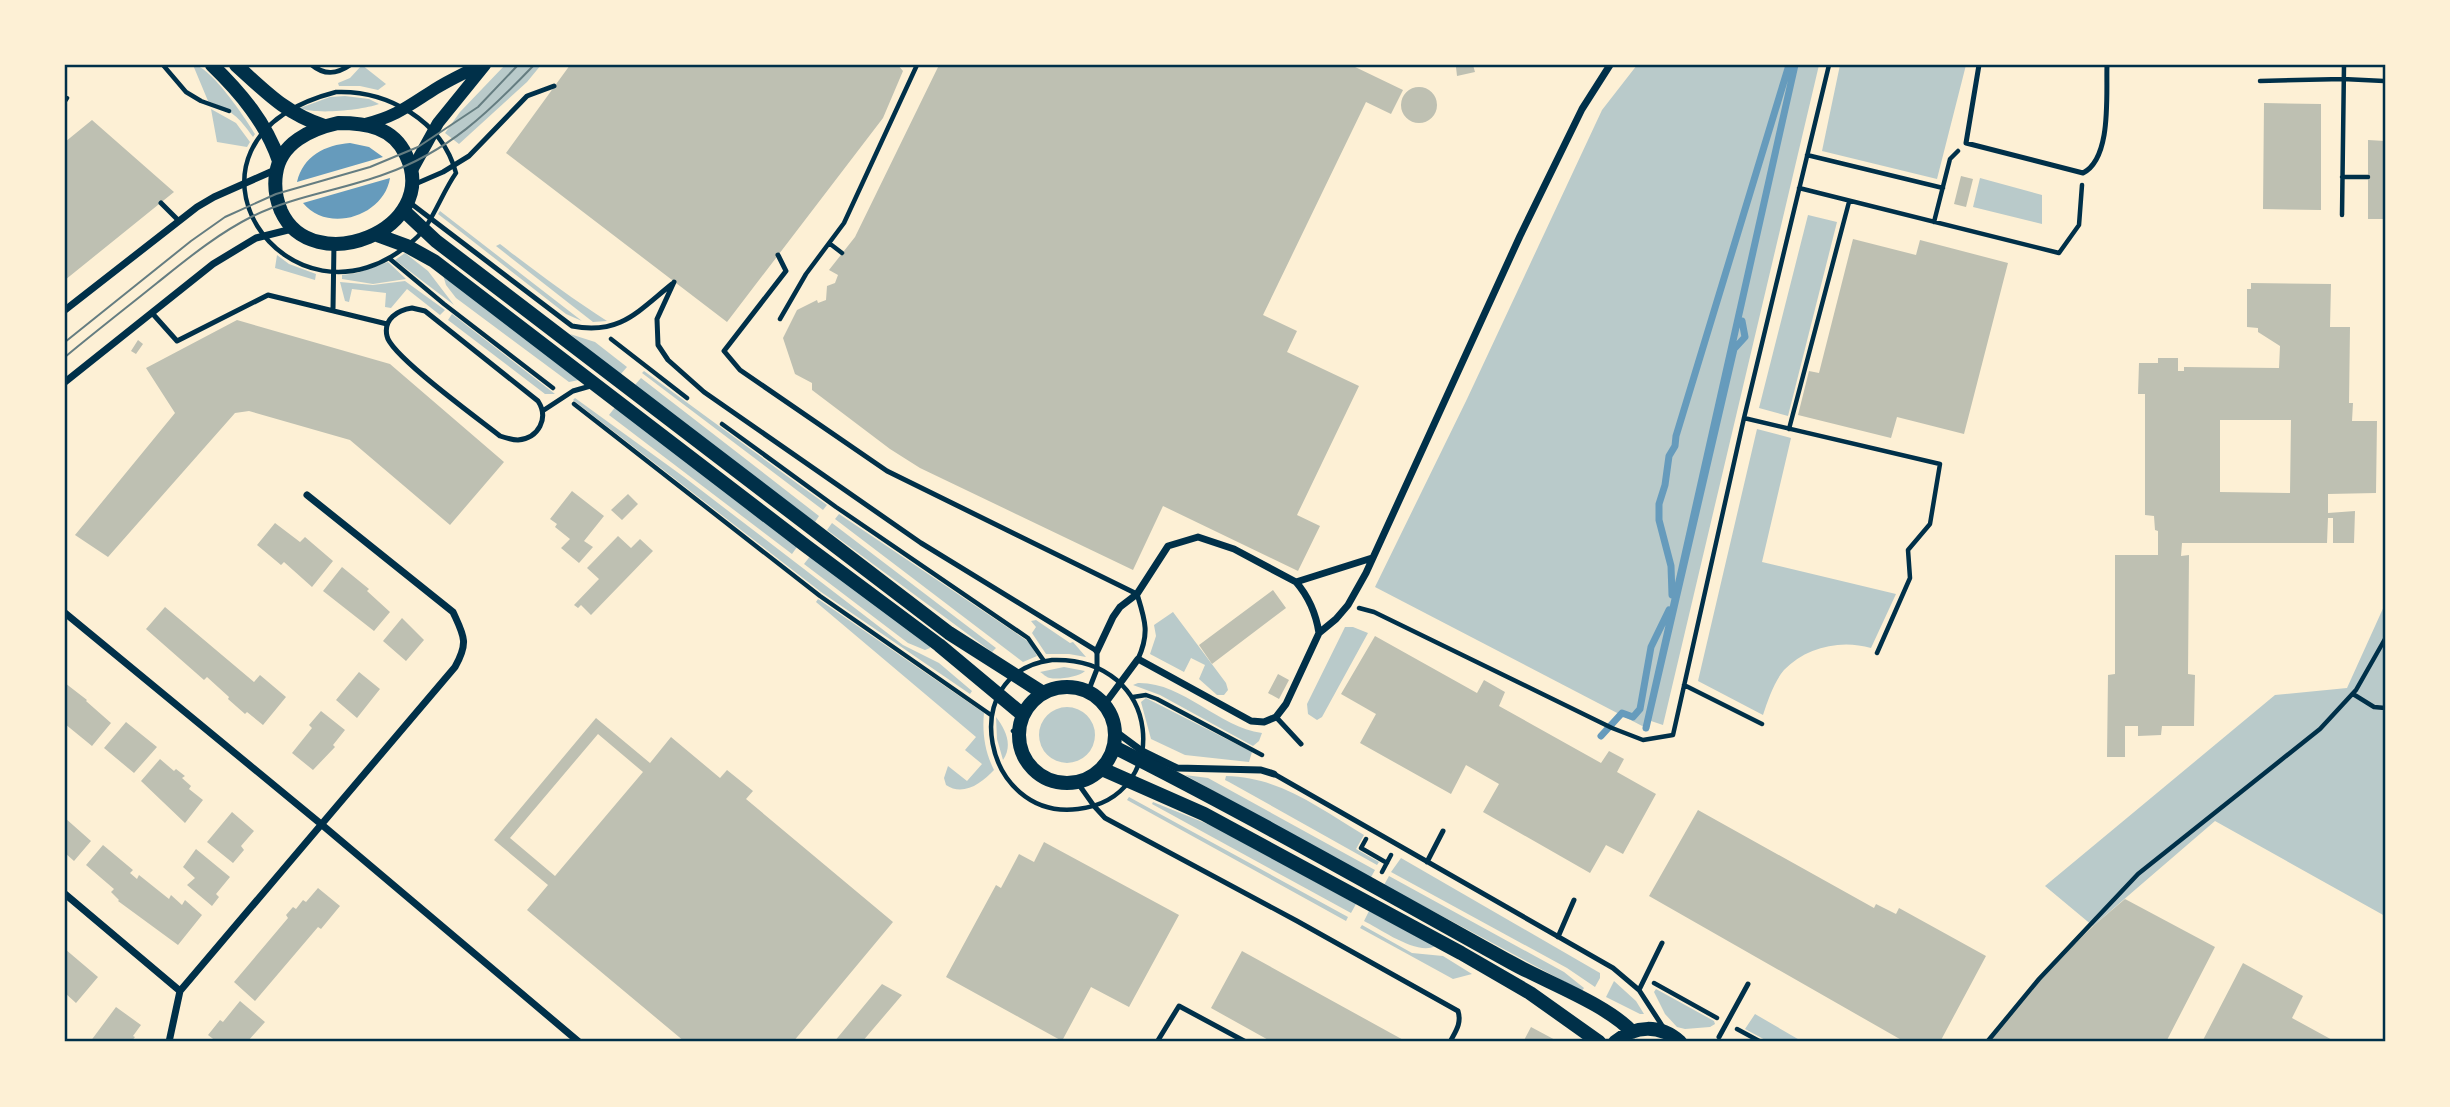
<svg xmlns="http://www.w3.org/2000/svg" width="2450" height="1107" font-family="'Roboto Condensed',sans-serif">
<rect width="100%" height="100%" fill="#fdf0d5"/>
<path fill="#b9caca" d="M193,65C210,65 246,119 255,134L253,137C238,116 232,111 208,101Z
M362,65L386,84L378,90L360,86H339L338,83L350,78Z
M505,65H541L527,82L459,144L445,133L460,112Z
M1637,65H1819L1663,725L1648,720L1646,728L1375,587L1467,399L1602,110Z
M1840,65H1966L1937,179L1822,151Z
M345,96L369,99L379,104C362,110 316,115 300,108L330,97Z
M211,109L236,123L250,142L247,147L217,142Z
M1980,178L2042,195V224L1973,207Z
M440,211L582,321L566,314L438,214Z
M1808,215L1837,222L1788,416L1759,408Z
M500,244C535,271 571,298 607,321L593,322L496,246Z
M405,253L428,271L454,305L395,260Z
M277,255L289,264L316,274L315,280L275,268Z
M388,262L406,279L373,284L342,279V275L357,273Z
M443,275L579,380L569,382L456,298L446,285Z
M405,281L445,310L440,315L407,289L391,308L385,307L386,293L352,289L349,302L345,301L340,282L373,285Z
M452,314L555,394H545L448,320Z
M570,334L595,342L627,367L620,375Z
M644,371L802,487L827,505L823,510L642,373Z
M641,378L819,516L815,522L634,386Z
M575,398L684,477L903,645L939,663L972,691L970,694L821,592L573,400Z
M616,406L797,547L792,554L609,415Z
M1757,429L1791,438L1762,562L1896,594L1871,648C1841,639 1806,647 1784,670C1774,682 1768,700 1763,715L1698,681Z
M839,514L1026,640L1031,645L1037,656L1023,662L835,519Z
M832,523L996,648L992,652L827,530Z
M811,555L930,645V648L925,650L908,643L804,564Z
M818,599L984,713C982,733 985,752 994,770C982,783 963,797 946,785L944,778L948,766L967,781L982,764L965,750L976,737L816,602Z
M2385,604V916L2215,821L2093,926L2045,886L2275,695L2347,688Z
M1173,612L1226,683L1228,690L1224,695H1217L1199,679L1205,665L1191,658L1184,672L1150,654L1156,636L1154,625Z
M1036,620L1070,643L1073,642L1086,657L1069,654H1046L1032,633L1036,627L1031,621Z
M1345,627H1353L1368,633L1322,717L1317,720L1308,714L1307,704Z
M1064,667L1085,671C1079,677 1058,680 1050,678C1047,678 1042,673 1040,672Z
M1138,683C1183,682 1218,727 1262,733L1259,741L1253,746L1160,695L1133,685Z
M1146,698L1252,752L1249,762L1185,755L1151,739L1141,702Z
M1039 735a28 28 0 1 1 56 0a28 28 0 1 1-56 0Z
M996,717C1006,730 1013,745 1003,760L997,739Z
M1185,775L1208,778L1375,870L1370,879Z
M1226,776C1280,777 1319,808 1364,835L1356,849L1379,862L1377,865L1229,782L1225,780Z
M1129,797L1348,917L1346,921L1127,800Z
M1153,802L1215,827L1356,904L1351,913L1152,804Z
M1401,858L1600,973V978L1595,987L1567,968L1391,872Z
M1389,876L1564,972L1584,988L1582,991L1384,885Z
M1369,911L1435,946C1418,956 1380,929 1364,921Z
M1362,925L1412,953L1443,956L1472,974L1453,979L1360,928Z
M1614,981L1636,1001L1644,1014H1640L1606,997Z
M1656,989L1714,1021L1715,1024L1710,1027L1685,1029L1677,1027L1665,1014L1654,992Z
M1755,1014L1803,1042H1769L1745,1029Z"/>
<path fill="#669bbc" d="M350,143L369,147L383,157L297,182C303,156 325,145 350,143Z
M390,178C384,216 328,234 303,203Z"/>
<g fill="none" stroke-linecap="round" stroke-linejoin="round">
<path stroke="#669bbc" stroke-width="7" d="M1742,321L1745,337L1734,349L1646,728L1795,65
M1672,595L1671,566L1659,520V504L1665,485L1669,456L1675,446L1676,436L1789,65
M1601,736L1622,713L1633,717L1640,709L1651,647L1669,610"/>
</g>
<path fill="#bec0b2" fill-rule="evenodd" d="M570,65H898L903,71L883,118L727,322L506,153Z
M939,65H1351L1403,90L1391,114L1366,102L1263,315L1297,331L1287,352L1359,386L1297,515L1320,526L1298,571L1163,506L1133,570L920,468L890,449L812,390V383L795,374L783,338L797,310L817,300L818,303L826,300L827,286L835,283L838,275L829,270L855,237Z
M1473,65L1475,72L1457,76L1456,67Z
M1401 105a18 18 0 1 1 36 0a18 18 0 1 1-36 0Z
M2264,103L2321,104V210L2263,209Z
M92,120L174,192L65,280V142Z
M2368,140L2385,141V219H2368Z
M1961,176L1973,179L1966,207L1954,204Z
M1853,239L1916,255L1920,240L2008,263L1964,434L1897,417L1891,438L1798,415L1809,371L1819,373Z
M2251,283L2331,284L2330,327H2350L2349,403H2353L2352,421H2377L2376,493L2328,494V513L2355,511L2354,543H2333V518H2328L2327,543H2182L2181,556L2189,555L2188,674L2195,675L2194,726H2162L2161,735L2138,736V726H2125V757H2107L2108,675L2115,674V555H2158V531L2155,530L2154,516L2145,515V394H2138L2139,363H2158V358H2178V371H2184V367L2279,368L2280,346L2258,332V328L2247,327V289H2251ZM2220,420H2291L2290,493L2220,492Z
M237,320L390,364L504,462L450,525L350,440L249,411L235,413L108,557L75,535L175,413L146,368Z
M138,340L143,344L136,354L131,351Z
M572,491L604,516L584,541L593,547L579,563L561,548L570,539L555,527L557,524L550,519Z
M628,494L638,504L622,520L611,510Z
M275,523L300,542L305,537L333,561L312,587L284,562L281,565L257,545Z
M618,536L631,548L640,539L653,551L591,615L581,605L578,608L574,605L599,579L587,568Z
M342,567L369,589L367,591L390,612L374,631L323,591Z
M1273,590L1286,608L1212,664L1199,645Z
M165,607L254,682L260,675L286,697L263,725L247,712L245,714L228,699L229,697L207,677L204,680L146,629Z
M402,618L424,640L406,661L383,641Z
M1375,636L1477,693L1484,680L1505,692L1499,706L1601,763L1609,751L1624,759L1617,772L1656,794L1623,854L1606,845L1590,873L1483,812L1499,784L1466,765L1451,794L1360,743L1376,714L1341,694Z
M359,672L380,689L357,718L336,700Z
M1278,674L1289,680L1279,699L1268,693Z
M65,683L87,700L86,701L111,723L92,746L65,724Z
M321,711L345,730L333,745L335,747L313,770L292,753L312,728L309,725Z
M596,718L650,763L671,737L720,778L727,770L753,791L746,799L893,922L793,1042H685L527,910L548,885L494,840ZM598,734L643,772L555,876L510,838Z
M126,722L157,747L134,773L104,748Z
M160,759L174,771L176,769L185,776L182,778L191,786L189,789L203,800L185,823L141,781Z
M1698,810L1874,908L1876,904L1896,914L1899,908L1986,956L1940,1042H1905L1649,896Z
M232,812L254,831L241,846L244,850L233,863L207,842Z
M65,818L91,841L74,861L65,853Z
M1044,842L1179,915L1129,1007L1091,987L1062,1041L946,977L996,885L1001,888L1019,854L1034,862Z
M103,845L133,870L130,873L137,879L139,875L169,899L171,895L182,905L185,900L202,915L178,945L118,901L119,900L111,892L114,889L86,865Z
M196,849L230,877L216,894L219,897L212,906L187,885L195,878L183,867Z
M318,888L340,906L321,929L318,927L255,1001L234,982L288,918L286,915L293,907L296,909L303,900L306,902Z
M2125,899L2215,947L2166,1042H1989L2040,978L2093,926Z
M65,949L98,977L76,1003L65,993Z
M1242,951L1318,993L1407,1042H1272L1211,1008Z
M2243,963L2303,996L2292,1018L2336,1042H2202Z
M882,984L902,995L862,1042H834Z
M240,1001L265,1022L247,1042H217L208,1035L220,1020L223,1022Z
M116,1007L141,1025L133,1036L135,1037L131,1042H90Z
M1531,1027L1559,1042H1523Z"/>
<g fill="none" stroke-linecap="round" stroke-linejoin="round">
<path stroke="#003049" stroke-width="4.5" d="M163,65L186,92L201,101L229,111
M2260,81L2343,79L2384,81
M336,92C388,90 442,121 456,173C441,194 432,225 414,240C289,351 147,141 336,92Z
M65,101L67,98
M1807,155L1943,188
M2342,177H2368
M1799,188L2059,253L2079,225L2082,185
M2342,215L2344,65
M1934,222L1950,159L1958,151
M829,243L842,253
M390,259L444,304L553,388
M780,319L806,274L844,223L917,65
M611,339L687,398
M574,404L820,596L991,715
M1744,418L1940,464L1930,524L1908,550L1910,578L1877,653
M722,424L836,507L1028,638L1044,661
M1789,429L1849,202
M1359,608L1374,612L1612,728L1643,740L1673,735L1744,418L1829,65
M1052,660C1164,656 1173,798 1078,809C983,821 954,672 1052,660Z
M1684,685L1762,724
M2353,694L2374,707L2385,708
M1133,697L1146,695L1157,699L1262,755
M1013,731L1020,739
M1366,839L1361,848L1387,863
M1382,872L1391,855
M1654,983L1717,1018
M1737,1029L1761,1042
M1987,1042L2039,979L2138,874L2320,729L2356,690L2385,639"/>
<path stroke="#003049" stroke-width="5" d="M312,65C325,76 337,74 350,65
M1979,65L1966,143L2083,173C2112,158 2106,95 2107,65
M413,185L443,172L469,156L527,96L554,86
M409,202L572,326C620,335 637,312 672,284
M161,203L179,221
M778,255L786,271L724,351L740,370L887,471L1137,594C1145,620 1150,633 1138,659
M674,282L657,319L658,345L668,360L704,392L921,543L1097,651V669L1088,692
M412,308L425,311L538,401C549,418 539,438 518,440C512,440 506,438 500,436C480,420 390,355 387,336C383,319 398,310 412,308Z
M333,310L334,243
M152,313L177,341L268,295L387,324
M544,410L573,391L594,385
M1276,717L1301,744
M1274,774L1613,968L1639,990L1663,1027
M1077,782L1094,806L1105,818L1297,921L1458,1011C1462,1024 1455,1032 1450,1042
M1427,862L1443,831
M1558,937L1574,900
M1639,990L1662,943
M1719,1037L1748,984
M1157,1042L1179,1006L1246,1042"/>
<path stroke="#003049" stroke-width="7" d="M65,310L197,207L214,197L275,170
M65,382L213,264L256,238L292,229
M1296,582C1309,597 1316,614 1319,633
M65,613L321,824L579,1042
M1097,651L1113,617L1120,607L1137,594L1168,546L1198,537L1234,549L1296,582L1372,558
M1104,705L1138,659L1251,721L1264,722L1276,717L1286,704L1319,633L1336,619L1348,605L1366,573L1520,236L1582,109L1610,65
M1115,731L1142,751L1177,768L1261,770L1274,774
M65,894L180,991
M169,1042L180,991L455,667C469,642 464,636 453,612L307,495"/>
<path stroke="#003049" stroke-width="12" d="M365,124C397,116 408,106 435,89C449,80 465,73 480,65
M412,170L438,123L485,65"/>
<path stroke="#003049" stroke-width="14" d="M212,65C241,93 266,123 279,161
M236,65C266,92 285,113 324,126
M338,123C366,123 393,127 406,155C442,230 312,280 281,211C276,199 274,187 276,174C280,143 311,129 338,123Z
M403,210L436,241L949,633L1043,693
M377,235L407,246L434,261L806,546L939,645L1023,715
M1019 735a48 48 0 1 1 96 0a48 48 0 1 1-96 0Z
M1114,747C1249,815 1380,890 1512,963C1546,982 1608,1005 1632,1032
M1102,769L1204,814L1461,953L1530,993L1599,1042
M1615,1042C1635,1025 1660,1024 1680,1042"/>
<path stroke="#657d81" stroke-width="2" d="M65,342L191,241L225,217L276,194L370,167L418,147L478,107L518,65
M65,357C95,332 126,308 157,283C187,259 217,234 253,216C294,196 342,190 385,174C448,152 489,112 534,65"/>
</g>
<rect width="2450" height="1107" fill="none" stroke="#fdf0d5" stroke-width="133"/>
<rect x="66" y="66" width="2318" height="974" fill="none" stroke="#003049" stroke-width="2.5"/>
</svg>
